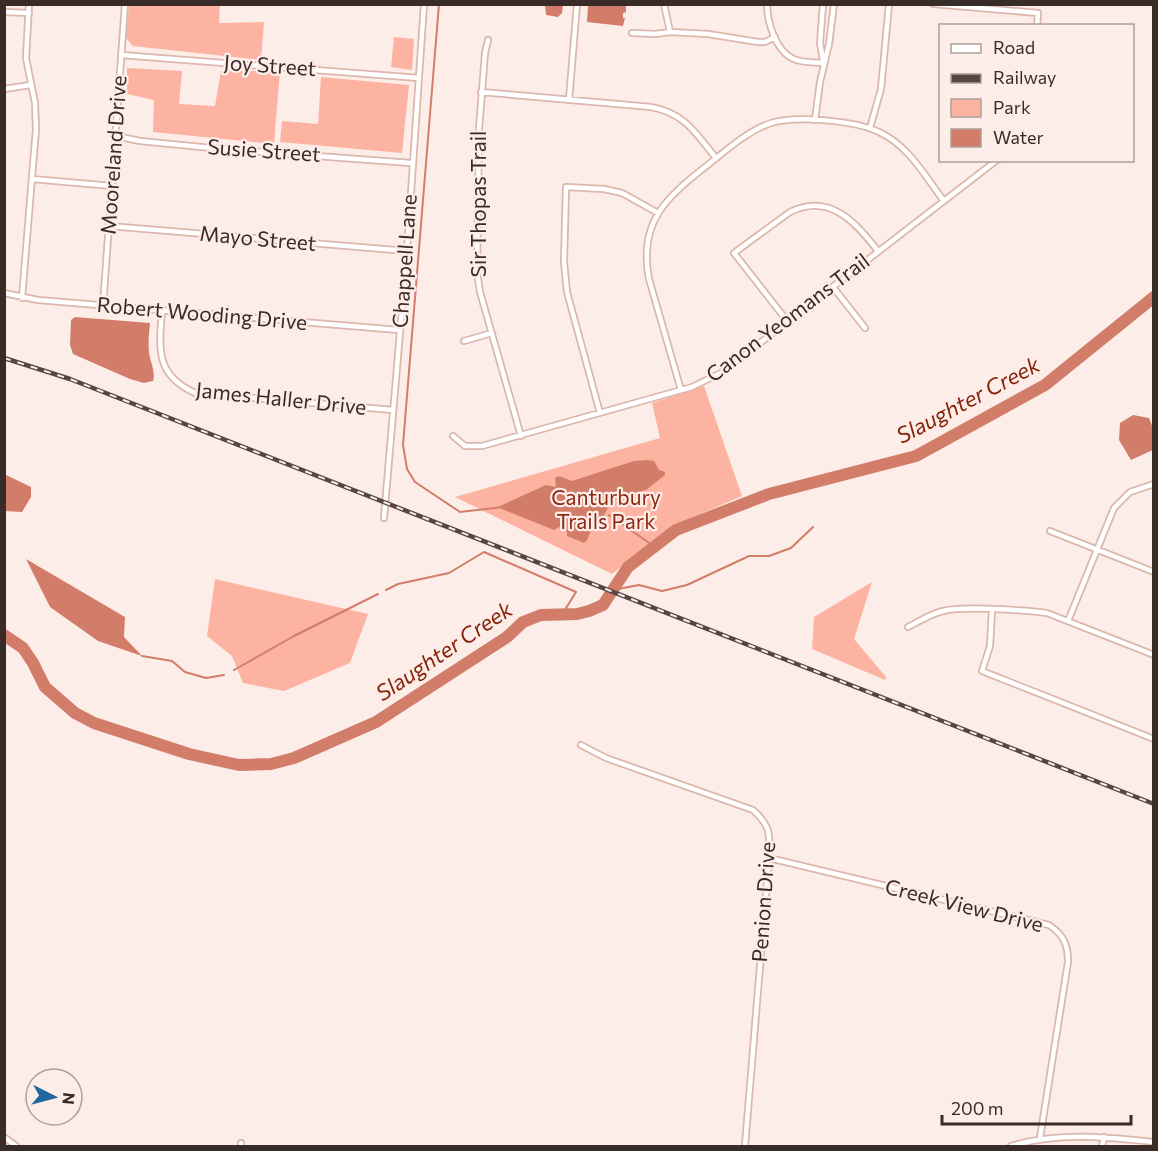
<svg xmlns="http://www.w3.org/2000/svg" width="1158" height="1151" font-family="Commissioner,sans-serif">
<rect width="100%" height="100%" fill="#fdede9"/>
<path fill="#fdb3a1" d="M129,5H220L219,23L264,22L261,60L133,46L126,38Z
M394,37L414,39L412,70L391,67Z
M127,68L182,71L179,104L215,106L221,71H280L274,144L153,132L154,100L127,94Z
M321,77L409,85L402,153L280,142L282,121L318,124Z
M704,386L742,496L673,526L612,574L455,497L660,438L652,403Z
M215,579L368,614L350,663L284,691L243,683L232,656L207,636Z
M872,582L854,639L886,677L885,680L812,649L814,617Z"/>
<path fill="#d27d69" d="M609,4L626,6V12L623,13V18H625L623,26L587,22L588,5Z
M545,5H563L562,13L558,17L546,15Z
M75,317L150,323C149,333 148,343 149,352C150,362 156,372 153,381L144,383L130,379L73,354L70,345L71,320Z
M1133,415L1149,418L1153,428V450L1131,460L1119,440L1120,423Z
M647,460L654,461L659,470L665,472V475L646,490L617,497L612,501L600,522H595L587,540L584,543L567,536L566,523L554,530L502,509L500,506L546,485L556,487L555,478L559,476L572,481L634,461Z
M4,474L31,487V497L22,512L5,511Z
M26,559L125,617L124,637L142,656L98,641L50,607Z"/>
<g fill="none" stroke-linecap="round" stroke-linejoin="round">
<path stroke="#d27d69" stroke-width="2" d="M439,4L403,445L407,469L415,482L460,512L503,507
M609,515L655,547
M386,590L398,584L449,573L484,552L576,592L563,613
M613,590L639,585L662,591L687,585L749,556H769L791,548L813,527
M142,656L172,661L185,672L206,678L224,675
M234,670L294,636L378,594"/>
<path stroke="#d27d69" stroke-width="12" d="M4,635L23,648L33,663L45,687L75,713L94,723L189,754L239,765L271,764L294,758L376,722L507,637L523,622L541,615L577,614L589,611L603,605L628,567L676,530L769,494L916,456L1045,385L1154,297"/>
<g stroke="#dcb7ad" stroke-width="8">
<path id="street" d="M664,4L670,32
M767,4C767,22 776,52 794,59C802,63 814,62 823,63
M933,4L1038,13L1037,26
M4,12L29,13
M632,33L655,34L670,32L708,34L758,42H765L775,37
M488,40L485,53L479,129L477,272L480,292L521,436
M121,55L419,78
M823,60L820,43L823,4
M4,89L30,85
M481,92L651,107C685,113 696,134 716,158
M569,100L577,4
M815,120L820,82L829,44L834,4
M870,128L881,89L889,4
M116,136L140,141L222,149L411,163
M32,179L112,186
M109,226L407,251
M833,287L865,328
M4,293L38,300L399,330
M22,298L36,129L35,103L26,58L29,4
M103,306L125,4
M162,311C159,348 155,375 195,393L393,410
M788,322L734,253L790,212C830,192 856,223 878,251
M464,341L492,333
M681,390L649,279C637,218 671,194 714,160C731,146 750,130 771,123C796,115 856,121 879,132C908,145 925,176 944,201
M600,413L567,292L564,262L566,187L604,189L622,193L658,213
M453,436L465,446H482L692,387L721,373L997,160
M384,518L407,251L424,4
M1050,531L1154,572
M992,610L990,646L982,671L1154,739
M1068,621L1114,508L1130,492L1154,484
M908,627C920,621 930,614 943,611C966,606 1023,610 1047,613L1154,655
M581,745L606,758L753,810C771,826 770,835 769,858L745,1146
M769,858L1049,925C1064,935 1068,945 1068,962L1040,1138
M4,1137L16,1146
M241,1146V1143
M1011,1146C1059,1132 1104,1137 1154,1142
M1102,1146L1104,1137"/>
</g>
<use href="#street" stroke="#fff" stroke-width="4.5"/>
<g stroke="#544642" stroke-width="4.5">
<path id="rail" d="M4,358L70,379L1154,804"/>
</g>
<use href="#rail" stroke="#fdede9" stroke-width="2" stroke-dasharray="7" stroke-linecap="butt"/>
</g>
<g text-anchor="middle" stroke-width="4.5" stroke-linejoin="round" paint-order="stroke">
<g font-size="21" fill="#392b27" stroke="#fdede9">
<text transform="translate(270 66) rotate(4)" y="7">Joy Street</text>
<text transform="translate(264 151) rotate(4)" y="7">Susie Street</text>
<text transform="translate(114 155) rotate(-86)" y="7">Mooreland Drive</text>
<text transform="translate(479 204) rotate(-90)" y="7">Sir Thopas Trail</text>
<text transform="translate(258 239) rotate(5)" y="7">Mayo Street</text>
<text transform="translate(405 261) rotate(-86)" y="7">Chappell Lane</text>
<text transform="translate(202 314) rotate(5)" y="7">Robert Wooding Drive</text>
<text transform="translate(788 318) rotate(-37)" y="7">Canon Yeomans Trail</text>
<text transform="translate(281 399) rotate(6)" y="7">James Haller Drive</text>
<text transform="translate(764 902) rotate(-86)" y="7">Penion Drive</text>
<text transform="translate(964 906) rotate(14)" y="7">Creek View Drive</text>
</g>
<g font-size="21" fill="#8d280f" stroke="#fdede9">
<text x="606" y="505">Canturbury<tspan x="606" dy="24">Trails Park</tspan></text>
</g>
<g font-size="22" font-style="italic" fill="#872308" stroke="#fdede9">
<text transform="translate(968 400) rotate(-28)" y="8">Slaughter Creek</text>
<text transform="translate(444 651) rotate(-34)" y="8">Slaughter Creek</text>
</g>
</g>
<rect width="1158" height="1151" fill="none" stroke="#392b27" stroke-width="12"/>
<rect x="939" y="24" width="195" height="138" fill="#fdede9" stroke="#af9f9b" stroke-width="1.5"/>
<rect x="951" y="44" width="30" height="9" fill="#ffffff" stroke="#af9f9b" stroke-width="1.5"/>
<text x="993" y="54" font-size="18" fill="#392b27">Road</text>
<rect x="951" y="74" width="30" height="9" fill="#544642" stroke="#af9f9b" stroke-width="1.5"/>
<text x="993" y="84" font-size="18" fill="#392b27">Railway</text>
<rect x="951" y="99" width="30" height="18" fill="#fdb3a1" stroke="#af9f9b" stroke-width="1.5"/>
<text x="993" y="114" font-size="18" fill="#392b27">Park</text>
<rect x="951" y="129" width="30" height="18" fill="#d27d69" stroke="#af9f9b" stroke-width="1.5"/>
<text x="993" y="144" font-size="18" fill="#392b27">Water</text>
<g transform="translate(54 1097) rotate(96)"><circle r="28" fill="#fdede9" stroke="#af9f9b" stroke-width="1.5"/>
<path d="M0-4.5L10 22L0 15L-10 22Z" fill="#21699d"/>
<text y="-9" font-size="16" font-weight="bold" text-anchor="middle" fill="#392b27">N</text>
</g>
<path d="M942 1115v9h189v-9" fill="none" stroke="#392b27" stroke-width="3"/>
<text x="951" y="1115" font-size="18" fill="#392b27" stroke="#fdede9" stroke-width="4.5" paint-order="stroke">200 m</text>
</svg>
